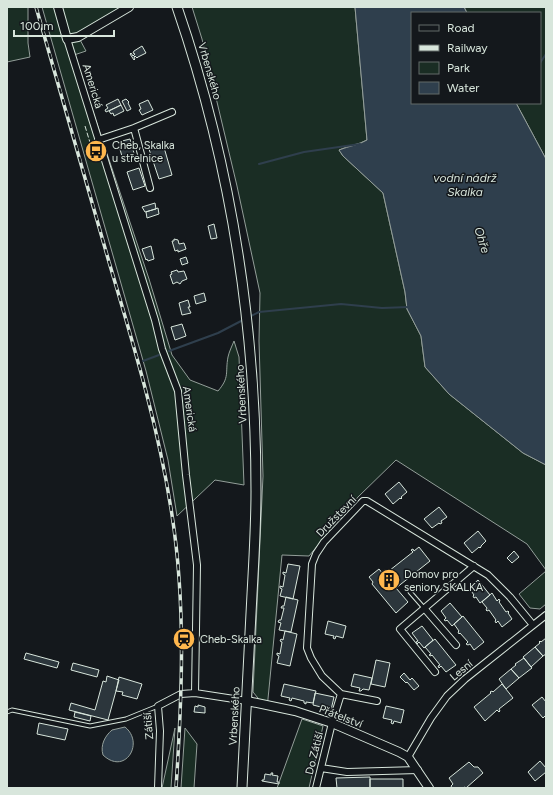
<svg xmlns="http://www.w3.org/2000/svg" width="553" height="795" font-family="Figtree,sans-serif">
<rect width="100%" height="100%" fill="#14181c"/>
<path fill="#1a2d24" stroke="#939e99" d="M7,7H28V43L30,57L7,62Z
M42,7H123L78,36L86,51L74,55L149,279L172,355L190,380L218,391C230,377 225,373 228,357C229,352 232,346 234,341L239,357L244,485L215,480L177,516L168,460L146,371Z
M192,7H355L367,140C358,145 349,145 339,150L343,156L383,193L405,292L407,309L421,336L425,367L449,394L523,453L546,465V570L527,544L396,460L358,497L309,556L282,555L267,709L253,692L263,476L259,341L260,293L237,186L202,39Z
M464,7H546V159L516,103H540V13H467Z
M546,571V604L540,609L530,608L519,594Z
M302,719L323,726L309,788H277Z
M175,728L171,788H162Z
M185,728L197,744L194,788H181Z"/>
<path fill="#2f3f4d" stroke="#939e99" d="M355,7H464L467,13H412V103H516L546,159V465L523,453L449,394L425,367L421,336L407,309L405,292L383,193L343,156L339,150C349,146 359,145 367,140Z
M125,727C145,743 125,776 103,755C100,745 105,736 112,730Z"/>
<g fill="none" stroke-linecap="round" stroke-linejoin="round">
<path stroke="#2f3f4d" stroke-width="2" d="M540,63L546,54
M259,164L304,152L360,144
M249,317L259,312L341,304L382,308L409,307
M169,351L218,333L243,320
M143,361L159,355"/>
</g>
<path fill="#2c363c" stroke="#d8e6dc" d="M142,46L146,53L138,57L137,58L135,56L134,57L135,59L134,60L130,54L131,53L133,56L135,54L133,53L134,51Z
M118,99L121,105L106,112L105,110L108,108L106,105Z
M126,99L129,102L128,103L131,109L127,111L122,101Z
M148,100L153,110L142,115L139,110L141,109L139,104Z
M121,105L124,111L114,116L113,113L111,114L109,111Z
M130,139L135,157L123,160L118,142Z
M163,144L172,175L159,179L149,149Z
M139,168L145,186L133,190L127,172Z
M155,203L156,209L145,212L142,207Z
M158,208L159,214L147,218L146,212Z
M214,224L217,238L211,239L208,226Z
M174,239L178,240L179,244L184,243L186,249L178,252V250L175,251L172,241H174Z
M151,246L154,259L148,261L147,259L146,260L142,249Z
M186,257L188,263L182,265L180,259Z
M177,270L178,272L184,271L187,279L182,281L180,284L177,282L173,284L170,275L172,274L171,272Z
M204,293L206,301L196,304L194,296Z
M188,300L190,307H188L191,313L182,315L179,303Z
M182,324L186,336L175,340L171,327Z
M399,482L407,492L401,497L402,498L401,499L400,498L393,504L385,494Z
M439,507L447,517L441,521L442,523L440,524L439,523L432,528L424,519Z
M478,531L486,541L481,546V547L480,548L479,547L472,553L464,543Z
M419,547L430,561L396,588L408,602L396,613L372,584L373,582L369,577L379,569L383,574H385L413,552L411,550L413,549L414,551Z
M514,551L519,557L512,563L507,558Z
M288,564L300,566L293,599L280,596L282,589L280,588V586L283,587L285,575L283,574V572L286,573Z
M478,580L490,595L480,603L476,597L474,598L473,596L474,595L469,588Z
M492,593L497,601L499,599L500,601L499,602L506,612L508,611L509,612L508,613L512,619L502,627L498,621L496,623L495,621L496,620L489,610L487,611L486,610L487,608L482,602Z
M286,597L298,600L291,632L279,630L281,623L278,622L279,620H281L284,608H281L282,606H284Z
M450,603L462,617L452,626L447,620L446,621L444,620L446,618L441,611Z
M463,616L484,642L474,650L470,644L468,645L466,644L468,642L460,633L459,634L458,632L459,631L454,624Z
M328,621L346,626L343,638L336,636L335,639L333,638L334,636L325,634Z
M422,626L433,640L424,648L419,642L417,644L416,642L418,641L412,633Z
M285,631L297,634L290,666L277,663L279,656L277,655V653L280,654L282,642L280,641L281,639L283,640Z
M546,638V654L543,656L535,647L540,643L539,642L540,641L541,642Z
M435,639L456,665L446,672L441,666L439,668L438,666L440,665L432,655L431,656L429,655L431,654L425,647Z
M535,647L543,656L531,667L523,657Z
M26,653L59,662L57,668L24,659Z
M524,658L532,668L519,678L511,669L516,665L515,664Z
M376,660L390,663L385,687L371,684Z
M73,663L99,670L97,677L71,670Z
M511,669L519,678L506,689L499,679Z
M404,673L410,680L412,678L419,686L414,690L407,682L406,683L400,677Z
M354,674L372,678L369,690L363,689L361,691H359L360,688L351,686Z
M107,676L119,680L108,720L69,710L71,703L95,710L103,681L106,682Z
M119,677L142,684L137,699L122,695L123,692L116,691Z
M284,684L316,691L313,703L306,702V704L304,703V701L292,698L291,701L289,700L290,698L281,696Z
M502,684L513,698L499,709L500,711L499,712L497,710L485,721L474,707L491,693L490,692L492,691L493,692Z
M315,693L334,697L331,710L323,708V710H321V707L313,705Z
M542,697L546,702V715L543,718L532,705Z
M198,705L205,707V713L194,712L195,706L198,707Z
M386,706L404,710L401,723L394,721L393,724L391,723L392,720L383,718Z
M75,712L91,716L90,721L74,717Z
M39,723L68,729L65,740L37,734Z
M540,761L546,768V772L535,781L528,772Z
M469,762L474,767H478L483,773L466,788L465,787L463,788H452L451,786L453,784L449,778Z
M271,773H273L272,775L278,776L277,782H279V784L262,781V780H264L265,774L271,775Z
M370,777V788H337L336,778Z
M370,779H403V788H370Z"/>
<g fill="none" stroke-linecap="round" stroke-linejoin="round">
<g stroke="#d8e6dc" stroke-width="5">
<path id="service" d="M410,592L424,608
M7,712L12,710L90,726L126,719L158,706"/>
</g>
<g stroke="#d8e6dc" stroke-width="8">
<path id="minor" d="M67,39L155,320L162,349L178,391L186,475L197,565L195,693
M134,128L150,188
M98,140L134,128L172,112
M424,608L456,645
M435,672L400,629L474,566
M377,701L341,694L322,676L311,658L307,648L312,564L316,554L324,542L363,501H367L488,575L510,597L533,625
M408,757L431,718L447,696L465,679L546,615
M321,768L347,772L418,770
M158,788L160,731L158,706L181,694L195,693L247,701
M316,788L332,723L341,694"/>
</g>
<g stroke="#d8e6dc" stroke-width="10">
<path id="tertiary" d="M58,7L67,39L78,37L129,7
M247,701L295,711L332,723L399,752L408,757L429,788"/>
</g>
<g stroke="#d8e6dc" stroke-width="11">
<path id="secondary" d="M177,7C231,164 256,325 256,491C256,525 254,559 252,594C249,658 245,723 242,788"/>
</g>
<use href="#service" stroke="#14181c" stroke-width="3"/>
<use href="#minor" stroke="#14181c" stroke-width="6"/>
<use href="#tertiary" stroke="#14181c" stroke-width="8"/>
<use href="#secondary" stroke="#14181c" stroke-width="9"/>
<g stroke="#d8e6dc" stroke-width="3.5">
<path id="rail" d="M36,7C61,92 85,177 109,262C134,346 159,429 172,515C186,605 182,697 176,788"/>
</g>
<use href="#rail" stroke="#14181c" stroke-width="2" stroke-dasharray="6" stroke-linecap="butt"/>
<path stroke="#d8e6dc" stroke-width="1" stroke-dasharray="5 2" stroke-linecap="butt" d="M85,126L95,159"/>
</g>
<defs>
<g id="bus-disc" transform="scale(1.15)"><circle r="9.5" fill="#ffb74d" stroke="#14181c"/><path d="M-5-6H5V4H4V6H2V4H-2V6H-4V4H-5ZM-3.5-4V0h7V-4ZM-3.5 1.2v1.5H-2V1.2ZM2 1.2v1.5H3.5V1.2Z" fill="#111"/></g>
<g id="building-disc" transform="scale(1.15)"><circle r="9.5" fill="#ffb74d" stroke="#14181c"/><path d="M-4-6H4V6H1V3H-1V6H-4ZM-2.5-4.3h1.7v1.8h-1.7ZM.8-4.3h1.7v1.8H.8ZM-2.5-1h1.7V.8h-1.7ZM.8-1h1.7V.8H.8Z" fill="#111"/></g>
<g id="station-disc" transform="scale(1.15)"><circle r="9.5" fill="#ffb74d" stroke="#14181c"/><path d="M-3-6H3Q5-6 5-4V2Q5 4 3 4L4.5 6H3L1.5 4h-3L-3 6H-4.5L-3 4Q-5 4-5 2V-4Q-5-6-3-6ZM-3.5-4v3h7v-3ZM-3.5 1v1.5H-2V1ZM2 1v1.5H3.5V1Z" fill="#111"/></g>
</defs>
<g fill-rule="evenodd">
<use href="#bus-disc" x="96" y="151"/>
<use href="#building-disc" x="389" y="580"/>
<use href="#station-disc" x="184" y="639"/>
</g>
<g text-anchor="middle" stroke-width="3" stroke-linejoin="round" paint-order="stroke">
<g font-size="11" fill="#d8e6dc" stroke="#14181c">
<text transform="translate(210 71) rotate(74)" y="4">Vrbenského</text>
<text transform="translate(93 86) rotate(73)" y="4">Americká</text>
<text transform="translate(241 394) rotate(-93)" y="4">Vrbenského</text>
<text transform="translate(190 409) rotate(82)" y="4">Americká</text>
<text transform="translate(336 516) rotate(-46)" y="4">Družstevní</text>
<text transform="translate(461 670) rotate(-40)" y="4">Lesní</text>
<text transform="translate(234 716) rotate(-87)" y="4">Vrbenského</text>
<text transform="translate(341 716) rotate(21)" y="4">Přátelství</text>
<text transform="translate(148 726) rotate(-95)" y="4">Zátiší</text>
<text transform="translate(314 753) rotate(-76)" y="4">Do Zátiší</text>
</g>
<g font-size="11" fill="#d8e6dc" stroke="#14181c" text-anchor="start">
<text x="112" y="149">Cheb, Skalka<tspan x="112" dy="13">u střelnice</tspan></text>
<text x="404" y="578">Domov pro<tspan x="404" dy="13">seniory SKALKA</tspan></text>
<text x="200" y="643">Cheb-Skalka</text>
</g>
<g font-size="12" font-style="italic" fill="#d8e6dc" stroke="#14181c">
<text x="465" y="182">vodní nádrž<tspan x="465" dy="14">Skalka</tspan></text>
<text transform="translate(482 240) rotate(73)" y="4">Ohře</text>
</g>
</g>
<rect width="553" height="795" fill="none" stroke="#d8e6dc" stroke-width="16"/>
<rect x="411" y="12" width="130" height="92" fill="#14181c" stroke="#626a69"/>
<rect x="419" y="25" width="20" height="6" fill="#14181c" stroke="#626a69"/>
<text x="447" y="32" font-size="12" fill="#d8e6dc">Road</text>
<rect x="419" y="45" width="20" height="6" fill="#d8e6dc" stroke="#626a69"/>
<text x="447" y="52" font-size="12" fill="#d8e6dc">Railway</text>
<rect x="419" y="62" width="20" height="12" fill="#1a2d24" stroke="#626a69"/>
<text x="447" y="72" font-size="12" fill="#d8e6dc">Park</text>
<rect x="419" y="82" width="20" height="12" fill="#2f3f4d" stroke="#626a69"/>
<text x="447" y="92" font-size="12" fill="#d8e6dc">Water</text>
<path d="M14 30v6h100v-6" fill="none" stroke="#d8e6dc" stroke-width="2"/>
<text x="20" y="30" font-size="12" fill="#d8e6dc" stroke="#14181c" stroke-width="3" paint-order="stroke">100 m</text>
</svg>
